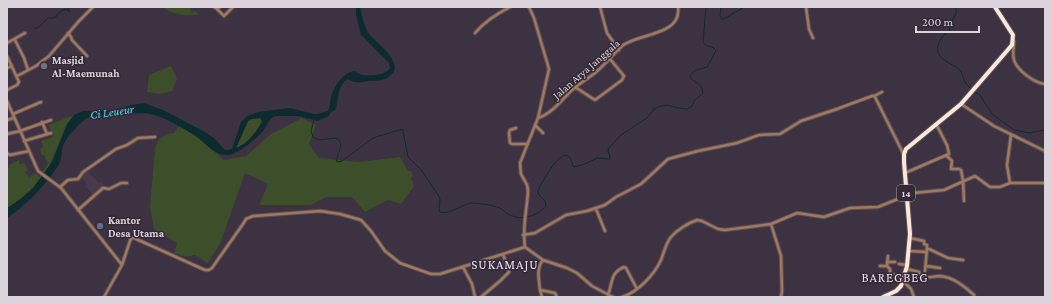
<svg xmlns="http://www.w3.org/2000/svg" width="1052" height="304" font-family="'Crimson Pro',serif">
<rect width="100%" height="100%" fill="#3d3241"/>
<path fill="#48394d" d="M88,171L99,183L101,182L104,186L94,195L85,186L87,184L81,177Z"/>
<path fill="#3c4e2a" d="M163,7H190L191,12L196,11L198,15C188,16 171,15 163,7Z
M171,66L177,79L172,91L161,94L147,92L149,75Z
M74,115C62,130 59,146 51,162C43,181 24,197 7,208V169H8L9,165L19,160L20,164L24,163L28,170L25,172L29,177L35,173L39,177L48,164L44,155H42L40,150L43,146L41,141L53,137L49,125Z
M260,118L262,121C257,132 247,144 236,148L248,121L252,119Z
M302,118L316,125L309,144L319,158L358,162L400,157L408,171H411L413,176L411,178L414,186L401,204L388,200L365,212L352,197H326L311,205H259L268,184L245,173L220,244L208,263L195,255L186,257L174,253L177,243L154,229L150,207L155,149L159,139L167,134L174,133L179,126L195,135L224,160L246,156L271,134Z"/>
<path fill="#0c2b2f" fill-rule="evenodd" d="M356,7H360C362,16 364,26 369,34C377,44 406,63 390,76C383,81 377,81 369,81C362,82 354,84 348,79C338,84 338,99 336,109L330,113L329,116L318,121L298,116H274C269,120 267,126 263,131C258,137 243,150 235,153C217,161 207,143 194,135C181,127 165,117 150,114C140,112 99,115 89,117C81,120 66,138 63,146C61,153 62,160 58,166C44,187 27,204 7,218V208L21,199L33,188L52,162L67,124L74,115L83,111L115,110L131,105L144,103L165,111L203,131L214,138L224,149L226,150L232,149L241,122L247,116L258,112L290,108L314,114H317L328,111C330,106 330,102 331,98C333,87 343,73 354,71C357,72 360,75 363,75C371,76 386,75 390,68L389,63L361,35L356,15ZM260,118L262,121C257,132 247,144 236,148L248,121L252,119Z"/>
<g fill="none" stroke-linecap="round" stroke-linejoin="round">
<path stroke="#0c2b2f" stroke-width="1" d="M721,7L720,15L722,19H724L744,7
M956,7V14L952,20L949,31C939,37 932,52 944,60C949,64 955,65 960,70C965,78 962,81 971,89
M34,28H38L48,18H55C58,14 60,11 65,9L70,12L67,7
M973,91L980,95L992,114L1014,130L1029,133L1045,130
M314,120L311,131L313,137L319,140L336,138C347,144 335,154 337,162L342,161L373,138L402,129L403,131L408,157L422,171L440,198L439,211L440,212C451,215 464,203 472,203C480,203 492,205 500,208C504,210 506,214 510,215C522,221 537,216 546,206L545,201L539,195L538,191C541,184 559,150 568,156C572,158 571,164 574,167L585,164L597,158L609,159L610,158L608,150L609,148L621,135L647,118L654,109L658,107L667,105L678,108L687,109L692,106L694,101L703,93C701,80 693,84 690,76L694,71L707,67L716,51L714,48L705,45L703,42L706,7"/>
<g stroke="#594f5d" stroke-width="4.5">
<path id="minor" d="M214,7L217,9L220,7
M529,7L534,18L549,69L538,118L520,163L521,174L527,185L528,191C527,211 522,225 525,247L543,260L567,268L577,273L592,286L613,297
M600,7L607,33L619,50
M806,7L809,29L813,38
M217,9L224,16L233,7
M68,33L71,37L72,40L87,56
M475,33C485,21 496,14 510,7
M15,40L24,58L28,70
M1014,41C1014,47 1012,54 1014,60C1017,70 1034,83 1045,84
M7,43L25,33
M7,56L19,82L17,85L7,90
M7,68L12,66
M17,76L36,66L49,56L79,21L93,7
M575,87L595,100L622,80L624,76L610,59
M874,96L882,92
M7,101L38,171L61,188L122,265L104,297
M961,104L994,126L1045,151
M13,114L41,102
M538,118C551,114 562,100 571,91C579,83 588,79 596,72C606,64 613,54 622,46C638,33 682,36 678,7
M7,120L14,118
M42,122L47,134
M535,125L543,133
M516,128L510,130L509,133L510,143L512,144H527
M20,131L51,120
M7,134L20,131
M24,141L51,133
M7,153L10,155L29,151
M947,156L952,161L951,169H959L961,170L963,180L964,201
M905,173L949,154L947,145L936,124
M1010,183L1007,165L1011,135
M60,187L68,180L78,179L83,172L116,149L127,145L138,138L155,137
M596,209L605,231
M78,210L103,188L109,189L121,183H127
M771,224L781,256L782,291L781,297
M523,235L535,233L566,215L587,211L605,205L616,197L641,184L668,159L698,151L737,143L759,135L780,134L801,121L837,109L872,96H873L875,97L903,153
M910,238L924,241V244L927,245V248L948,258L963,260
M909,251L927,252
M888,256L887,266L890,269V274L904,277
M543,260C536,268 539,280 540,290L555,293L557,297
M887,262H895
M899,264L907,265
M122,265L131,238H134L205,270H209L212,268L243,224L246,219L253,216L320,211L340,214L361,220L371,231L385,251L400,263L431,274H440L525,247
M880,266H887
M926,266L940,268
M463,267L472,284L475,297
M907,269L919,272L920,277C927,279 933,276 940,276C953,277 964,286 974,295V297
M925,271L927,248
M903,281L911,289L914,297
M540,290L542,297
M608,295C613,282 610,273 624,267L626,268L637,289
M481,297L500,281L509,272L503,254
M622,297C638,292 654,275 661,260C664,252 666,243 671,237C677,230 688,223 697,220L702,221L718,229L725,230L771,224L797,213L824,217L850,208L878,207L913,193L944,190L975,176L990,187H1000L1010,183H1045"/>
</g>
<g stroke="#594f5d" stroke-width="6">
<path id="highway" d="M883,297L896,291L901,286L907,266L910,234L904,162V154L906,149L961,104L1012,45L1013,35L995,7"/>
</g>
<use href="#minor" stroke="#a2785b" stroke-width="2.5"/>
<use href="#highway" stroke="#fce7d9" stroke-width="4"/>
</g>
<circle fill="#6b7280" stroke="#332836" stroke-width="1.5" cx="44" cy="66" r="4"/>
<circle fill="#5c6f8a" stroke="#332836" stroke-width="1.5" cx="100" cy="226" r="4"/>
<g text-anchor="middle" stroke-width="3" stroke-linejoin="round" paint-order="stroke">
<rect fill="#332836" stroke="#a9a0ab" stroke-width="1" x="897" y="185" width="18" height="16" rx="3"/>
<g font-size="10" font-weight="bold" fill="#dbd4dd">
<text x="906" y="197">14</text>
</g>
<g font-size="11" font-weight="bold" fill="#dbd4dd" stroke="#332836" text-anchor="start">
<text x="52" y="64">Masjid<tspan x="52" dy="13">Al-Maemunah</tspan></text>
<text x="108" y="224">Kantor<tspan x="108" dy="13">Desa Utama</tspan></text>
</g>
<g font-size="11" fill="#dbd4dd" stroke="#332836">
<text transform="translate(586 69) rotate(-41)" y="4">Jalan Arya Janggala</text>
</g>
<g font-size="12" font-style="italic" fill="#48d8e7" stroke="#332836">
<text transform="translate(112 112) rotate(-8)" y="4">Ci Leueur</text>
</g>
<g font-size="13" letter-spacing="1" fill="#ebddf0" stroke="#332836">
<text x="505" y="269">SUKAMAJU</text>
<text x="895" y="282">BAREGBEG</text>
</g>
</g>
<rect width="1052" height="304" fill="none" stroke="#dbd4dd" stroke-width="16"/>
<path d="M916 26v6h63v-6" fill="none" stroke="#dbd4dd" stroke-width="2"/>
<text x="922" y="26" font-size="12" fill="#dbd4dd" stroke="#332836" stroke-width="3" paint-order="stroke">200 m</text>
</svg>
